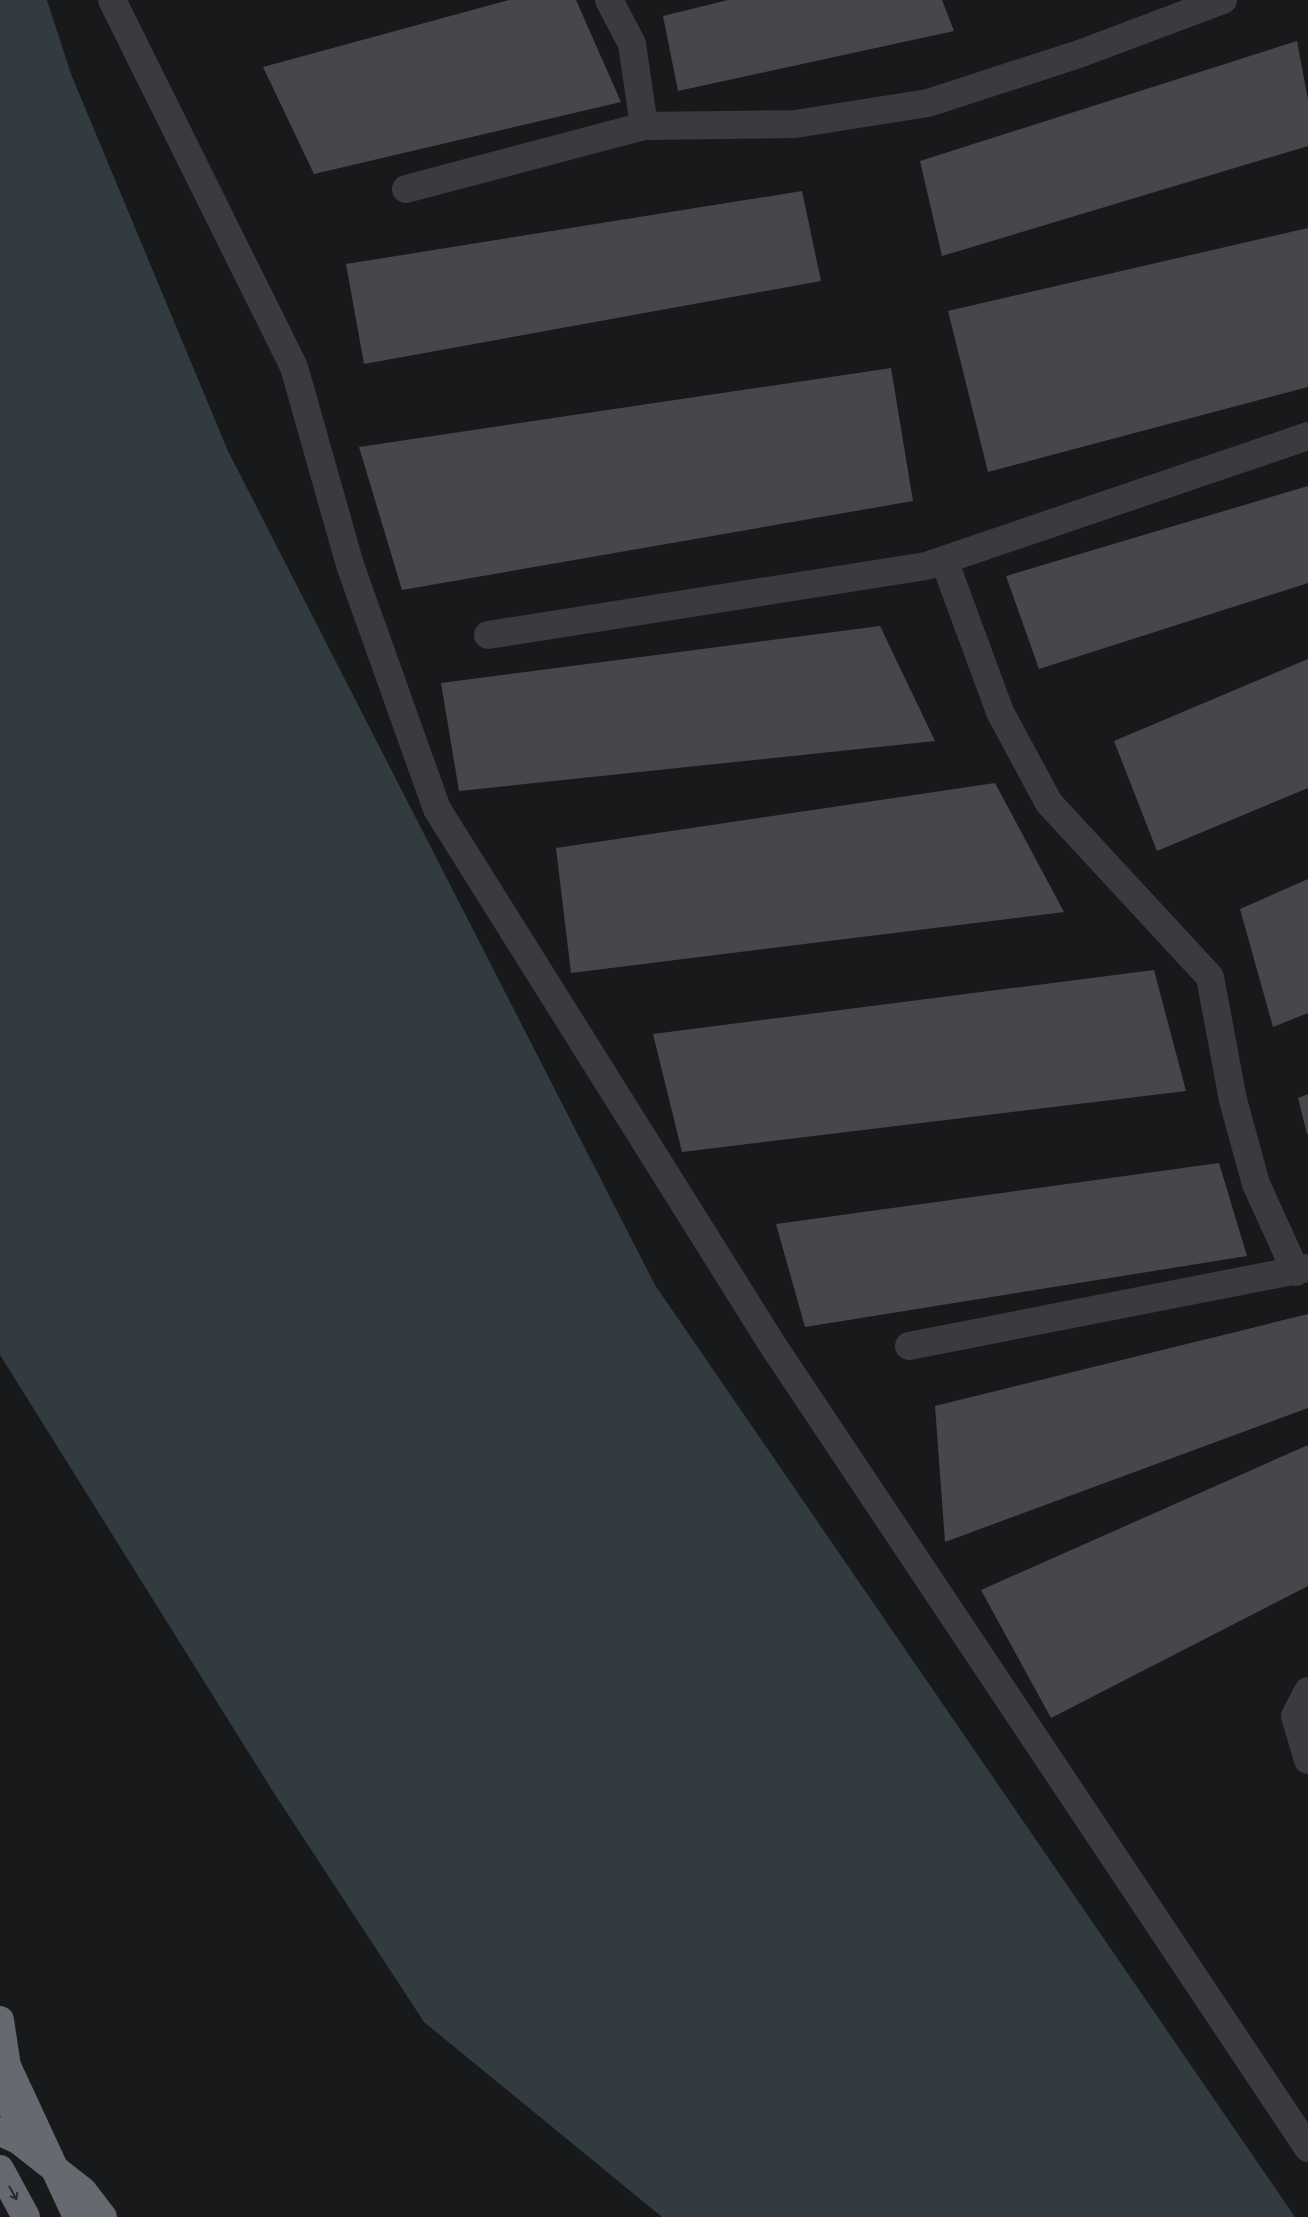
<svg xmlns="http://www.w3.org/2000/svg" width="1308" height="2217" font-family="'Noto Sans',sans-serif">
<rect width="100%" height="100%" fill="#18191a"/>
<path fill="#313b40" d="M0,0H47L71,74L228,451L655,1285L1295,2217H662L424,2022L272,1790L0,1355Z"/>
<path fill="#46474a" d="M509,0H576L621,102L314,174L263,67Z
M728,0H942L954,31L678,91L663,16Z
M1297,41L1308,100V146L942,256L920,161Z
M802,191L821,281L364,364L346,264Z
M1308,228V387L988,472L948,311Z
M891,368L913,501L402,590L359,447Z
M1308,486V583L1039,669L1006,576Z
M880,626L935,741L459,791L441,683Z
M1308,659V788L1157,851L1114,741Z
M995,783L1064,912L571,973L556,848Z
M1308,879V1013L1273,1027L1240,909Z
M1154,970L1186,1091L682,1152L653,1034Z
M1308,1094V1134H1307L1298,1098Z
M1219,1163L1247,1256L805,1327L776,1224Z
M1308,1314V1408L945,1542L935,1406Z
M1308,1445V1586L1051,1718L981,1590Z"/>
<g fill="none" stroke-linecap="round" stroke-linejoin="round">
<path stroke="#3a3b3f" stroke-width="28" d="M112,0L294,367L350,565L437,809L772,1344L1308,2148
M609,0L632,44L644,126
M406,189L644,126L795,124L928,103L1079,54L1223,0
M944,560L1000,712L1049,803L1210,977L1233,1100L1256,1184L1296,1272
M488,635L926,566L1308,436
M909,1346L1308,1268
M1308,1691L1295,1716L1308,1760"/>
<path stroke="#666a70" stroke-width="28" d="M0,2020L18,2140
M0,2132L18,2140L83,2191L103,2217
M0,2169L26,2217"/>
<path stroke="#666a70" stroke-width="28" d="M0,2051L77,2217"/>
</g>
<defs><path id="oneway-shaft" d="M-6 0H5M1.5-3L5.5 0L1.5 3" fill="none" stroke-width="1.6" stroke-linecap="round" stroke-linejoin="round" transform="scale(1.25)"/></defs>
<use stroke="#282a2c" href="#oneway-shaft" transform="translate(13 2193) rotate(61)"/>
</svg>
